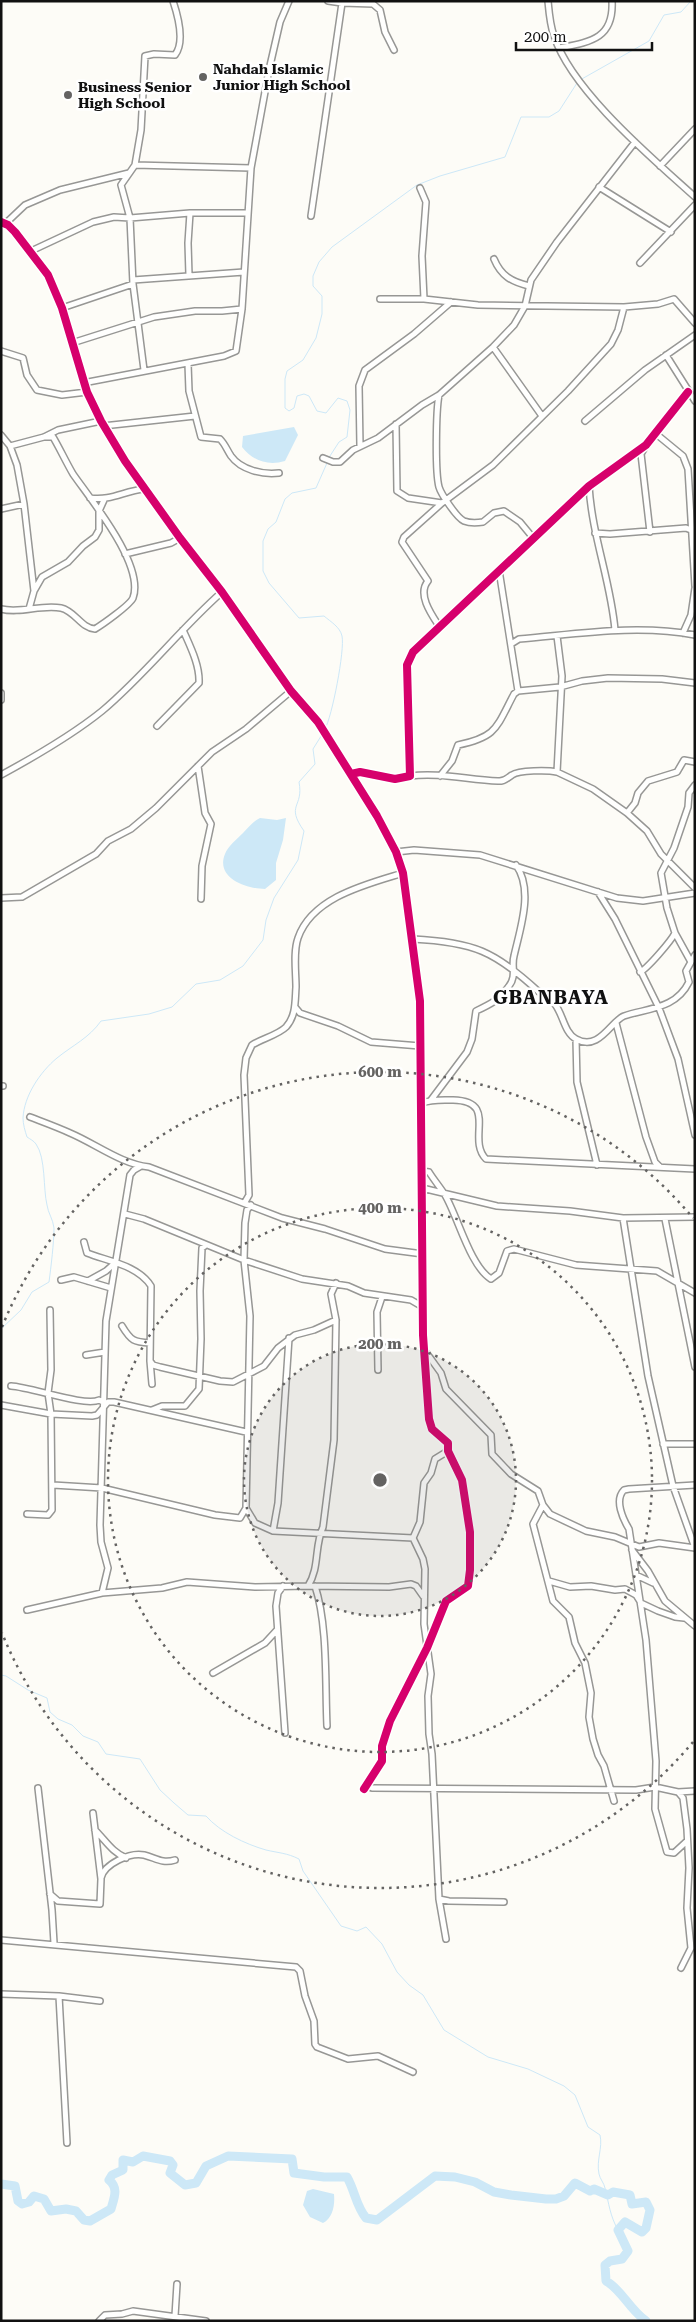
<svg xmlns="http://www.w3.org/2000/svg" width="696" height="2322" font-family="'Roboto Serif',serif">
<rect width="100%" height="100%" fill="#fdfcf7"/>
<path fill="#cde8f7" d="M294,427L298,435L285,461C268,466 253,461 242,447L243,436Z
M260,818L277,820L286,818L283,840L276,863V880L265,889C247,889 215,878 225,854C228,846 237,839 243,833C248,828 253,821 260,818Z
M313,2189L334,2194C335,2205 333,2218 323,2223L310,2217L303,2205L307,2191Z"/>
<g fill="none" stroke-linecap="round" stroke-linejoin="round">
<path stroke="#cde8f7" stroke-width="1" d="M580,80L649,41L664,15L681,12L691,1
M328,459L339,442L347,437L350,410L347,401L338,398L326,413L317,411L309,396L304,394L297,396L294,408L289,411L285,408V379L287,371L303,360L316,338L322,314V296L313,286V276L319,262L332,247L417,185L440,176L505,157L521,117H549L559,111L577,83
M325,729C332,717 345,650 342,636C340,627 331,622 324,616L299,618L269,583L263,571V541L268,529L276,522L285,499L292,493L316,488L327,463
M1,1329L21,1310L32,1292L49,1282C51,1267 54,1242 54,1228C53,1219 48,1213 47,1205C43,1189 46,1158 36,1144C34,1141 30,1139 27,1137C25,1131 23,1124 23,1118C24,1096 40,1072 57,1058C73,1045 89,1038 101,1021L149,1014L172,1007L196,984L220,980L243,966L263,940L266,920L274,898L298,860L304,831C285,804 304,808 299,782L315,764L313,749L323,733
M1,1675L6,1676L28,1690L47,1698L50,1712L58,1719L72,1725L83,1736L98,1742L106,1754L140,1759L160,1790L174,1803L188,1815L206,1816C220,1832 245,1844 266,1850C279,1853 287,1853 299,1859L303,1871L341,1926L357,1931L366,1927L382,1944L397,1972L409,1985L423,1995L444,2030L488,2057L528,2069L564,2086L575,2095L588,2127L600,2135C603,2148 596,2160 599,2174C600,2179 604,2183 605,2188C609,2204 610,2216 618,2230"/>
<path stroke="#cde8f7" stroke-width="9" d="M1,2184L15,2186L18,2201L22,2204L29,2202L34,2196L44,2199L51,2211L66,2209L76,2211L84,2220L90,2221L111,2209C114,2198 119,2188 109,2180L112,2175L123,2170V2160L133,2162L143,2156L170,2161L173,2165L170,2173L185,2185L196,2183L206,2166L228,2156L292,2159L294,2173L324,2177H347C355,2191 356,2206 366,2218L377,2220L435,2176L455,2177L475,2182L494,2192L511,2195L546,2199H556L564,2196L575,2183L590,2191L594,2189L608,2195L613,2192L630,2195L632,2204L646,2202L650,2210L646,2228L642,2232L625,2222L618,2230L628,2251L622,2259L610,2261L605,2265L606,2281C622,2290 629,2309 646,2321"/>
<g stroke="#979795" stroke-width="8">
<path id="street" d="M548,1C549,12 550,25 554,36C572,91 652,158 695,197
M342,3L373,4L380,10L385,32L394,50
M559,48C590,42 614,39 612,1
M135,165L251,168
M660,166L695,129
M599,187L671,232
M420,188L426,202L422,256L424,299
M311,216L342,3L328,1
M1,222L8,225L15,232L48,275L62,308L87,392L101,421L125,461L180,538L222,592L291,691L318,722L377,816L396,852L403,873L420,1001L423,1335L429,1419L432,1429L448,1443V1451L462,1480L470,1532V1570L468,1586L446,1601L427,1648L390,1721L382,1746V1761L364,1789
M6,223L25,205L60,190L129,173
M31,251L93,222L114,217L130,218L190,213H247
M494,259C501,276 512,282 529,286
M640,263L695,205
M189,275L188,243L190,213
M133,280L244,272
M380,299H424L478,305L624,307L658,304L674,299L695,323
M62,308L133,284
M72,343L154,317L195,311H222L242,309
M493,347L542,416
M1,351L23,358L27,375L37,390L62,395L87,392
M666,355L695,401
M188,364L189,391L201,437L220,439C225,444 227,450 231,456C241,470 263,475 279,473
M144,370L133,284L130,218L121,185L135,165L141,130L145,56L154,54L175,55C185,42 178,16 173,1
M83,383L224,356L236,351L242,309L251,168L269,70L280,22L289,1
M439,395C436,410 435,472 439,487C441,494 457,518 464,521C469,523 477,523 483,522L494,513L504,511L520,522L534,539
M585,421L645,370L695,335
M396,424L397,491L408,498L442,503
M103,426L195,416
M655,433L683,456L688,469L695,586
M1,435L10,446L17,465L24,504L34,591L29,609
M10,446L44,437L58,430L101,421
M360,446L359,386L365,370L414,334L451,302
M644,449L641,454L650,532
M323,458L333,462H340L353,450L378,438L422,405L439,395L493,347L514,325L525,306L531,280L557,242L635,142
M589,486C592,536 611,582 615,630
M90,498C111,501 124,491 144,489
M1,509L24,504
M595,533L610,534L686,528L691,530
M125,554L171,543L180,538
M499,570L518,691
M34,591L42,577L68,562L83,546L95,537L99,530V511L104,500
M1,609C21,614 41,604 61,608C75,611 81,628 95,629C103,624 130,605 133,598C145,565 91,500 73,474C66,462 60,449 53,437H44
M439,626C431,614 417,594 428,581L402,542L404,537L442,503L493,465L568,391L611,344L618,330L624,307
M683,633L691,615L695,588
M557,636L562,676L557,772L593,789L627,813L647,831L661,854L695,888
M511,644L519,639C578,634 637,624 695,635
M1,693V700
M157,726L199,683C200,665 190,646 183,630
M198,766L205,813L211,824L202,866L201,899
M351,774L360,772L395,779L410,776L407,665L413,652L589,486L646,445L688,392
M1,775C36,756 71,736 102,711C145,675 180,629 222,592
M410,776C439,772 469,780 498,781C504,782 507,778 512,775C519,770 548,770 557,772
M440,776L452,761L458,745C497,737 496,728 514,694L518,691L560,687L582,681L608,678L662,679L695,683
M627,813L635,803L638,793L648,781L677,772L684,760L695,762
M396,852L414,850L480,855L617,898L643,901L695,893
M598,892L615,919L659,1008L678,1059L695,1135
M1,898L22,897L96,854L108,841L131,829L156,808L212,752L246,729L291,691
M413,939C473,942 495,951 539,992C544,996 550,999 554,1003C563,1013 564,1033 576,1039C599,1052 611,1021 624,1016C648,1008 676,1009 689,982L686,971L695,955
M691,962L675,933L667,908L661,873L674,848L688,807L689,793L695,785
M640,972C647,969 671,941 675,933
M295,1007L300,1013L338,1026L371,1042L420,1046
M616,1023L646,1137L655,1162L660,1167
M576,1039L577,1082L597,1165
M1,1086H3
M431,1100L467,1052L472,1039L476,1011C491,1004 499,1000 509,986C517,976 511,966 514,956C520,929 534,890 516,865
M422,1103C432,1099 442,1100 453,1100C499,1101 466,1139 486,1159L695,1169
M30,1117C43,1122 57,1127 70,1133C96,1144 121,1164 149,1167L282,1218L325,1229L385,1249L423,1254
M422,1171L429,1172C434,1180 440,1187 445,1195C458,1217 470,1266 491,1279L499,1273L507,1251L514,1249L576,1265L657,1271L695,1293
M422,1188L497,1206L570,1211L623,1218L695,1217
M245,1202L249,1195L244,1075L246,1058L252,1045C261,1039 278,1035 286,1027C296,1016 295,1002 296,987C296,972 293,952 298,938C312,897 367,884 403,873
M125,1214L144,1219L244,1260L302,1279L348,1286L364,1293L411,1300L423,1307
M623,1218L648,1376L673,1486L695,1548
M665,1219L695,1367
M84,1242L87,1253C107,1261 138,1265 151,1286L150,1361L153,1365L160,1367L220,1381L233,1382L264,1366L278,1348L295,1335L314,1330L336,1320
M61,1280L74,1277L111,1288
M88,1281L106,1271L116,1262
M122,1326C131,1341 134,1342 150,1343
M423,1348L441,1373L446,1389L491,1435L492,1454L511,1474L538,1491L543,1505L550,1514L586,1531L615,1537L639,1547L659,1543L695,1548
M86,1355L105,1352
M150,1361L152,1384
M378,1370L377,1312L382,1297
M11,1386C31,1387 85,1407 99,1400L103,1402
M1,1405L51,1414L92,1416L97,1415L108,1402H114L246,1432
M152,1410L162,1406H185L199,1389L201,1339L200,1291L202,1248L206,1245
M663,1444H695
M448,1451L435,1459L431,1473L424,1483L420,1522L413,1538L423,1559L425,1569L424,1624L431,1674L428,1696L429,1734L432,1754L439,1899L449,1901L504,1902
M53,1485L102,1488L215,1515L240,1518L246,1508L250,1316L244,1260L245,1223L247,1210L251,1205
M543,1505L533,1524L553,1601L569,1617L575,1643L585,1663L591,1693L589,1717L593,1739L598,1755L604,1766L614,1801
M246,1508L255,1523L273,1531L413,1538
M27,1514L48,1515L52,1510L51,1414L48,1393L51,1370L50,1310
M273,1531L278,1503L289,1338
M632,1550L648,1571L665,1601L695,1626
M636,1575L653,1583
M549,1581L570,1587L591,1586L615,1590L625,1589L636,1595L641,1603L658,1611L675,1617L684,1618
M283,1586L278,1593L276,1606L285,1733
M308,1586C320,1567 314,1547 323,1527L334,1440L336,1320L331,1294L336,1283
M315,1586C328,1625 325,1684 327,1726
M102,1593L108,1568L101,1542L100,1525L106,1321L130,1175L134,1170L141,1166
M27,1610L102,1593L162,1588L187,1582L255,1587L308,1586L389,1587L411,1584L416,1586L423,1596
M213,1673L265,1643L277,1630
M38,1788L52,1910L54,1943
M372,1788L636,1790L655,1787L678,1792L683,1798L687,1829L689,1868L687,1908L691,1948L681,1968
M678,1792L695,1791
M95,1830C106,1841 112,1852 126,1858
M687,1841L674,1853L667,1852L655,1809L656,1761L646,1640L629,1529C623,1519 614,1500 624,1490L629,1489L695,1485
M101,1878C104,1864 130,1852 144,1855C156,1858 162,1864 175,1860
M50,1894L58,1901L100,1904L101,1879L93,1813
M439,1899L446,1939
M1,1940L296,1967L300,1971L305,1996L314,2021L315,2044L317,2047L348,2059L378,2056L413,2072
M1,1994L59,1996L67,2143
M59,1996L100,2001
M175,2316L177,2284
M99,2321L105,2315L122,2314L133,2311L206,2321"/>
</g>
<use href="#street" stroke="#fffffe" stroke-width="5"/>
<g stroke="#fff" stroke-width="11">
<path id="cycleway" d="M1,222L8,225L15,232L48,275L62,308L87,392L101,421L125,461L180,538L222,592L291,691L318,722L377,816L396,852L403,873L420,1001L423,1335L429,1419L432,1429L448,1443V1451L462,1480L470,1532V1570L468,1586L446,1601L427,1648L390,1721L382,1746V1761L364,1789
M351,774L360,772L395,779L410,776L407,665L413,652L589,486L646,445L688,392"/>
</g>
<use href="#cycleway" stroke="#d6006c" stroke-width="8"/>
</g>
<circle cx="380" cy="1480" r="136" fill="#646362" fill-opacity=".12"/>
<g fill="none" stroke="#646362" stroke-width="2.5" stroke-dasharray="2.5 5">
<circle cx="380" cy="1480" r="136"/>
<circle cx="380" cy="1480" r="272"/>
<path d="M693 1742A408 408 0 0 1 2 1633M2 1327A408 408 0 0 1 693 1218"/>
</g>
<g fill="#646362" stroke="#fff" stroke-width="2">
<circle cx="203" cy="77" r="5"/>
<circle cx="68" cy="95" r="5"/>
</g>
<g text-anchor="middle" stroke-width="5" stroke-linejoin="round" paint-order="stroke">
<g font-size="14" font-weight="bold" fill="#111" stroke="#fff" text-anchor="start">
<text x="213" y="74">Nahdah Islamic<tspan x="213" dy="16">Junior High School</tspan></text>
<text x="78" y="92">Business Senior<tspan x="78" dy="16">High School</tspan></text>
</g>
<g font-size="19" font-weight="bold" letter-spacing="1" fill="#111" stroke="#fff">
<text x="551" y="1004">GBANBAYA</text>
</g>
</g>
<circle cx="380" cy="1480" r="8" fill="#646362" stroke="#fff" stroke-width="2.5"/>
<g font-size="15" text-anchor="middle" font-weight="bold" fill="#646362" stroke="#fff" stroke-width="5" stroke-linejoin="round" paint-order="stroke">
<text x="380" y="1077">600 m</text>
<text x="380" y="1213">400 m</text>
<text x="380" y="1349">200 m</text>
</g>
<rect width="696" height="2322" fill="none" stroke="#111111" stroke-width="5"/>
<path d="M516 42v8h136v-8" fill="none" stroke="#111111" stroke-width="2.5"/>
<text x="524" y="42" font-size="15" fill="#111111" stroke="#ffffff" stroke-width="4" paint-order="stroke">200 m</text>
</svg>
